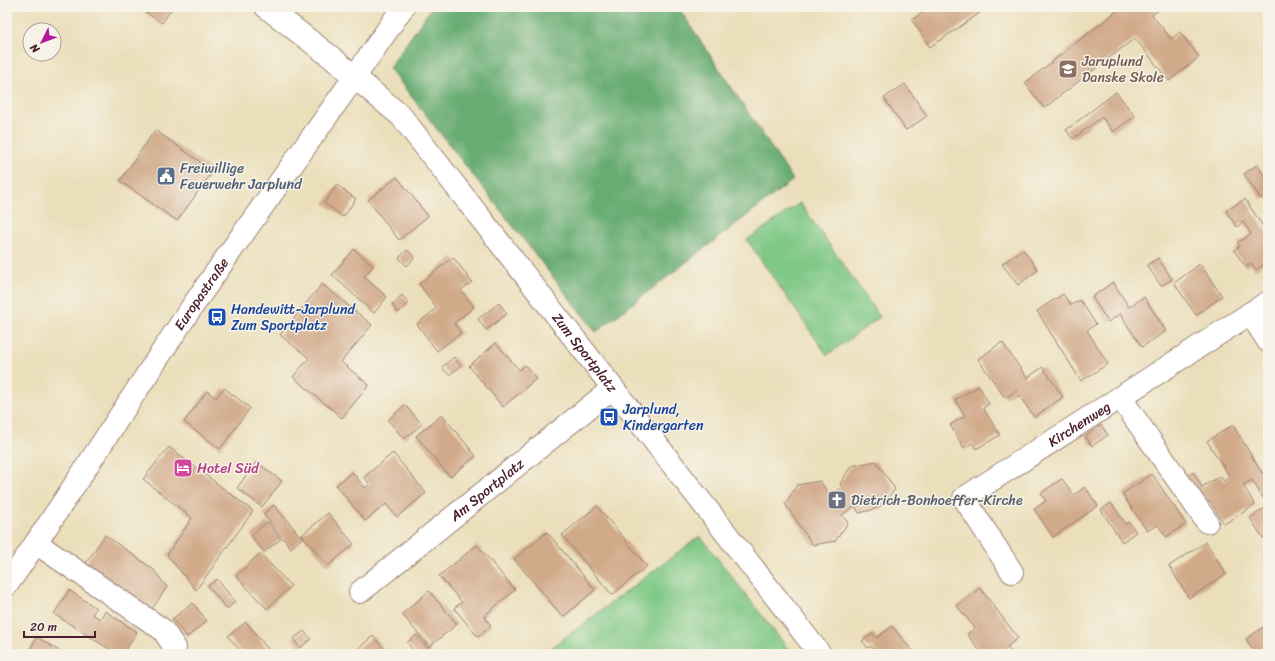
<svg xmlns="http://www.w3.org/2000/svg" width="1275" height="661" font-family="Sriracha,sans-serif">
<rect width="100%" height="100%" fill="#f7f3e8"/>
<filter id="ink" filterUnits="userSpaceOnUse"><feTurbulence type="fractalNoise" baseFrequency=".025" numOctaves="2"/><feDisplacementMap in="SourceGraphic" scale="8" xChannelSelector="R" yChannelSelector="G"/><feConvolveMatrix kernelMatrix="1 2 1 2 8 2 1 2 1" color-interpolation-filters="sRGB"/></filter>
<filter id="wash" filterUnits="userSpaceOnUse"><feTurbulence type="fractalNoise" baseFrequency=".012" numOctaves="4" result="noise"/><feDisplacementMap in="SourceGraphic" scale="16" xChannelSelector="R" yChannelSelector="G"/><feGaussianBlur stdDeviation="0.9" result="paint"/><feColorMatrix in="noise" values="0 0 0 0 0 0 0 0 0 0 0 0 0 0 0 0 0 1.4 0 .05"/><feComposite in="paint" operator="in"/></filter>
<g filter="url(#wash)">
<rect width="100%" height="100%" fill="#ebdfbb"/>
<path fill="#7fc885" stroke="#647458" d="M800,203L880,317L827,355L747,240Z
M700,536L792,654H543Z"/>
<path fill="#67ac72" stroke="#58664e" d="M432,7H678L793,180L596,332L389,68Z"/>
<g id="blocks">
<path fill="#d1aa8a" d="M137,7H173L162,23Z
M931,7H976L980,13L930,47L912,20Z
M1122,7H1159L1160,9L1152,15L1171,39L1180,32L1199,57L1169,81L1135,38L1044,108L1025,83Z
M905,84L927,116L906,130L884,98Z
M1116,92L1135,116L1113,132L1102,117L1073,139L1066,130Z
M155,130L213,171L177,221L120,181Z
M1257,165L1268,181V195L1261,199L1244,174Z
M397,177L428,216L399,240L368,200Z
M337,185L356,199L343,217L324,203Z
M1245,199L1268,234V262L1255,270L1251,264L1246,267L1234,250L1240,246L1237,243L1251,234L1243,222L1237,227L1226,211Z
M354,249L373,266L364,277L387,297L374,313L332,275Z
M1023,249L1038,270L1018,285L1002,264Z
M407,250L415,257L407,266L399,258Z
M453,257L472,282L461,290L474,307L454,323L461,333L437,351L417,324L437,308L419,284Z
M1158,258L1172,279L1161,286L1147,265Z
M1200,264L1222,296L1196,315L1174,283Z
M1113,282L1129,307L1144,297L1166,331L1142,347L1120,314L1108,322L1092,297Z
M322,284L372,325L341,362L369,385L342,418L293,377L309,358L280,335Z
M1063,294L1071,305L1080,300L1096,324L1087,330L1108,364L1081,381L1037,311Z
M402,295L409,303L398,313L392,304Z
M499,303L507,314L486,330L478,319Z
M1002,342L1027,378L1043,367L1063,397L1034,417L1016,391L1005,398L978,359Z
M496,343L519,370L525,365L537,378L503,407L469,366Z
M454,357L461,366L449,375L442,367Z
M979,386L989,404L983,408L1000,435L976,449L972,443L964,448L950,425L965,416L955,400Z
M224,388L250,408L220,449L184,422L207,391L216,398Z
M405,405L422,424L404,439L388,420Z
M442,415L476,456L450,477L416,436Z
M1101,425L1108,435L1092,446L1085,436Z
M1233,425L1262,473L1265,471L1268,475V506L1252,480L1243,485L1255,505L1224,524L1210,501L1201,507L1184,478L1193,472L1202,487L1220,476L1224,481L1230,477L1207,441Z
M169,447L253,511L196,590L167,555L192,518L143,479Z
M393,453L426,493L397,517L386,504L365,521L336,485L352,472L365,488L370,484L364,477Z
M876,461L895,489L879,508L859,513L855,506L842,515L848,523L835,541L813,545L785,504L797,485L820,481L830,495L842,487L840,484L851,466Z
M256,462L282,481L262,507L237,488Z
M1152,474L1186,524L1166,537L1158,525L1147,531L1122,494Z
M1062,479L1074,495L1085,487L1098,506L1053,537L1034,509L1046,501L1041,493Z
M1111,503L1126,524L1129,522L1136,532L1122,542L1101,510Z
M274,505L302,538L291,548L263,514Z
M597,506L647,566L612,595L562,535Z
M1268,506V535L1263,538L1250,518Z
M328,513L354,544L328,566L302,535Z
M267,522L281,539L264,552L251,536Z
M547,532L595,590L563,617L514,559Z
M105,535L153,569L167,587L150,612L84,566Z
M1206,542L1226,574L1189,598L1169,566Z
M477,545L515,590L484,616L491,626L478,637L454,608L462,602L439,576Z
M260,553L291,586L267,609L236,576Z
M217,579L235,602L227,609L208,586Z
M980,588L1018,638L1007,647L1013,654H982L967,634L975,628L957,606Z
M69,590L96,608L92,614L100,619L105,611L137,632L123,654H117L54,614Z
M429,591L457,624L429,647L402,614Z
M193,603L207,621L187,637L172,619Z
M246,622L272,654H243L228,636Z
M1268,624V654H1256L1246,639Z
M892,626L915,654H877L871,646L868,648L862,641L873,633L877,638Z
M304,631L311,639L300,648L293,639Z
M416,635L432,654H417L407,643Z
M373,636L388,654H352Z
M37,637L64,654H27Z"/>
</g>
</g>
<g filter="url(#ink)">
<use href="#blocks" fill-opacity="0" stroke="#9a7f73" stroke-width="1"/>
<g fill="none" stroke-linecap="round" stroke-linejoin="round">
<g stroke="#9a7f73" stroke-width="24">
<g id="minor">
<path id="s1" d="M266,7L331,57L401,116L820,654"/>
<path d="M1250,313L1268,341"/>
<path d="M1120,397L1207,522"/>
<path d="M36,543L163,630L175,648L173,654"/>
<path id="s2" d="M1012,572L964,498L1268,302"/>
<path id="s3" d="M360,592L613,388"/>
</g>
</g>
<g stroke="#9a7f73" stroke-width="24">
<g id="major">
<path id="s4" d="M7,585C72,492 132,395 196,301C264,202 336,106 403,7"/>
</g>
</g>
<use href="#minor" stroke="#fff" stroke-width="22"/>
<use href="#major" stroke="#fff" stroke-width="22"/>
</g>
</g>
<defs>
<g id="school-square" transform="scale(1)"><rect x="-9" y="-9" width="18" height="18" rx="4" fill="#8d6e63" stroke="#f7f3e8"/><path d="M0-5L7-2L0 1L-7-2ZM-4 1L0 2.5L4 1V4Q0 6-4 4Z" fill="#fff"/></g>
<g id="civic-square" transform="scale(1)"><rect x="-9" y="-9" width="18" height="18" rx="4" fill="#5c6f8a" stroke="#f7f3e8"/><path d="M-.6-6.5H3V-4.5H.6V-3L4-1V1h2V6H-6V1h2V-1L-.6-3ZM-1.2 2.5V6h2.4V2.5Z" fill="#fff"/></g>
<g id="bus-square" transform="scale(1)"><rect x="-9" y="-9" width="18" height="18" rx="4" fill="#1a4fb4" stroke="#f7f3e8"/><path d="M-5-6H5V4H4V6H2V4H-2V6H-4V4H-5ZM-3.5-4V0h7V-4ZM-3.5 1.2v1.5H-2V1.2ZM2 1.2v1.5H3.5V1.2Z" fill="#fff"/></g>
<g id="hotel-square" transform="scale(1)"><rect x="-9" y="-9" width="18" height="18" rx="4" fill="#d1479c" stroke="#f7f3e8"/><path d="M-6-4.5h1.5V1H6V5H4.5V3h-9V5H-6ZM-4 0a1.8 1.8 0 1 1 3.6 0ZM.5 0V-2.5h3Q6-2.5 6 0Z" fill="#fff"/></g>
<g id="church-square" transform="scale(1)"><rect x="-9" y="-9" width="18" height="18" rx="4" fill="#6b7280" stroke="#f7f3e8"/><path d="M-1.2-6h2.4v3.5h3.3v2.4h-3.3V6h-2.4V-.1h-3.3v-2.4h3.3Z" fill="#fff"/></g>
</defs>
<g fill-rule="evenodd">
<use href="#school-square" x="1068" y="69"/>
<use href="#civic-square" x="166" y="176"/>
<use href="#bus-square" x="217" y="317"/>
<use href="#bus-square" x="609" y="417"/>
<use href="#hotel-square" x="183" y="468"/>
<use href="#church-square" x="837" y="500"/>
</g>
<g text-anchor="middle" stroke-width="3" stroke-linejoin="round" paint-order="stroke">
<g font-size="14" fill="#785e54" stroke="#f7f3e8" text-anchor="start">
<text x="1082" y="66">Jaruplund<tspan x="1082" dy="16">Danske Skole</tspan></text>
</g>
<g font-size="14" fill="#4e5e75" stroke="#f7f3e8" text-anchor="start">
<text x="180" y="173">Freiwillige<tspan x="180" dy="16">Feuerwehr Jarplund</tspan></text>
</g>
<g font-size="14" fill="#4a1f2b" stroke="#f7f3e8">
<text dy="5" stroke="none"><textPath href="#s4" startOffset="350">Europastraße</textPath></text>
<text dy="5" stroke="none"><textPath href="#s1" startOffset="473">Zum Sportplatz</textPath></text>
<text dy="5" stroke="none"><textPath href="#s2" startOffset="225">Kirchenweg</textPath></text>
<text dy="5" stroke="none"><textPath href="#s3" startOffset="163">Am Sportplatz</textPath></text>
</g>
<g font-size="14" fill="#164399" stroke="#f7f3e8" text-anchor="start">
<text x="231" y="314">Handewitt-Jarplund<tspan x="231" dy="16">Zum Sportplatz</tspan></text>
<text x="623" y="414">Jarplund,<tspan x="623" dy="16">Kindergarten</tspan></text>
</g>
<g font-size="14" fill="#b23c85" stroke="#f7f3e8" text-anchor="start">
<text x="197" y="473">Hotel Süd</text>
</g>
<g font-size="14" fill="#5b616d" stroke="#f7f3e8" text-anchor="start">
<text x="851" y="505">Dietrich-Bonhoeffer-Kirche</text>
</g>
</g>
<rect width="1275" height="661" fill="none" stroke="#f7f3e8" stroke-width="24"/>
<g transform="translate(42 42) rotate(228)"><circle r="19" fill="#f7f3e8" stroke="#b29e9c"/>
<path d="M0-3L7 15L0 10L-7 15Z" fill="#b5179e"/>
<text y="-6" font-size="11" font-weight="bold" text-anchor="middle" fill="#4a1f2b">N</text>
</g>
<path d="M24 631v6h71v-6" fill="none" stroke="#4a1f2b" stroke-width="2"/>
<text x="30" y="631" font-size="12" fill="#4a1f2b" stroke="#f7f3e8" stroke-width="3" paint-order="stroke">20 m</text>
</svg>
